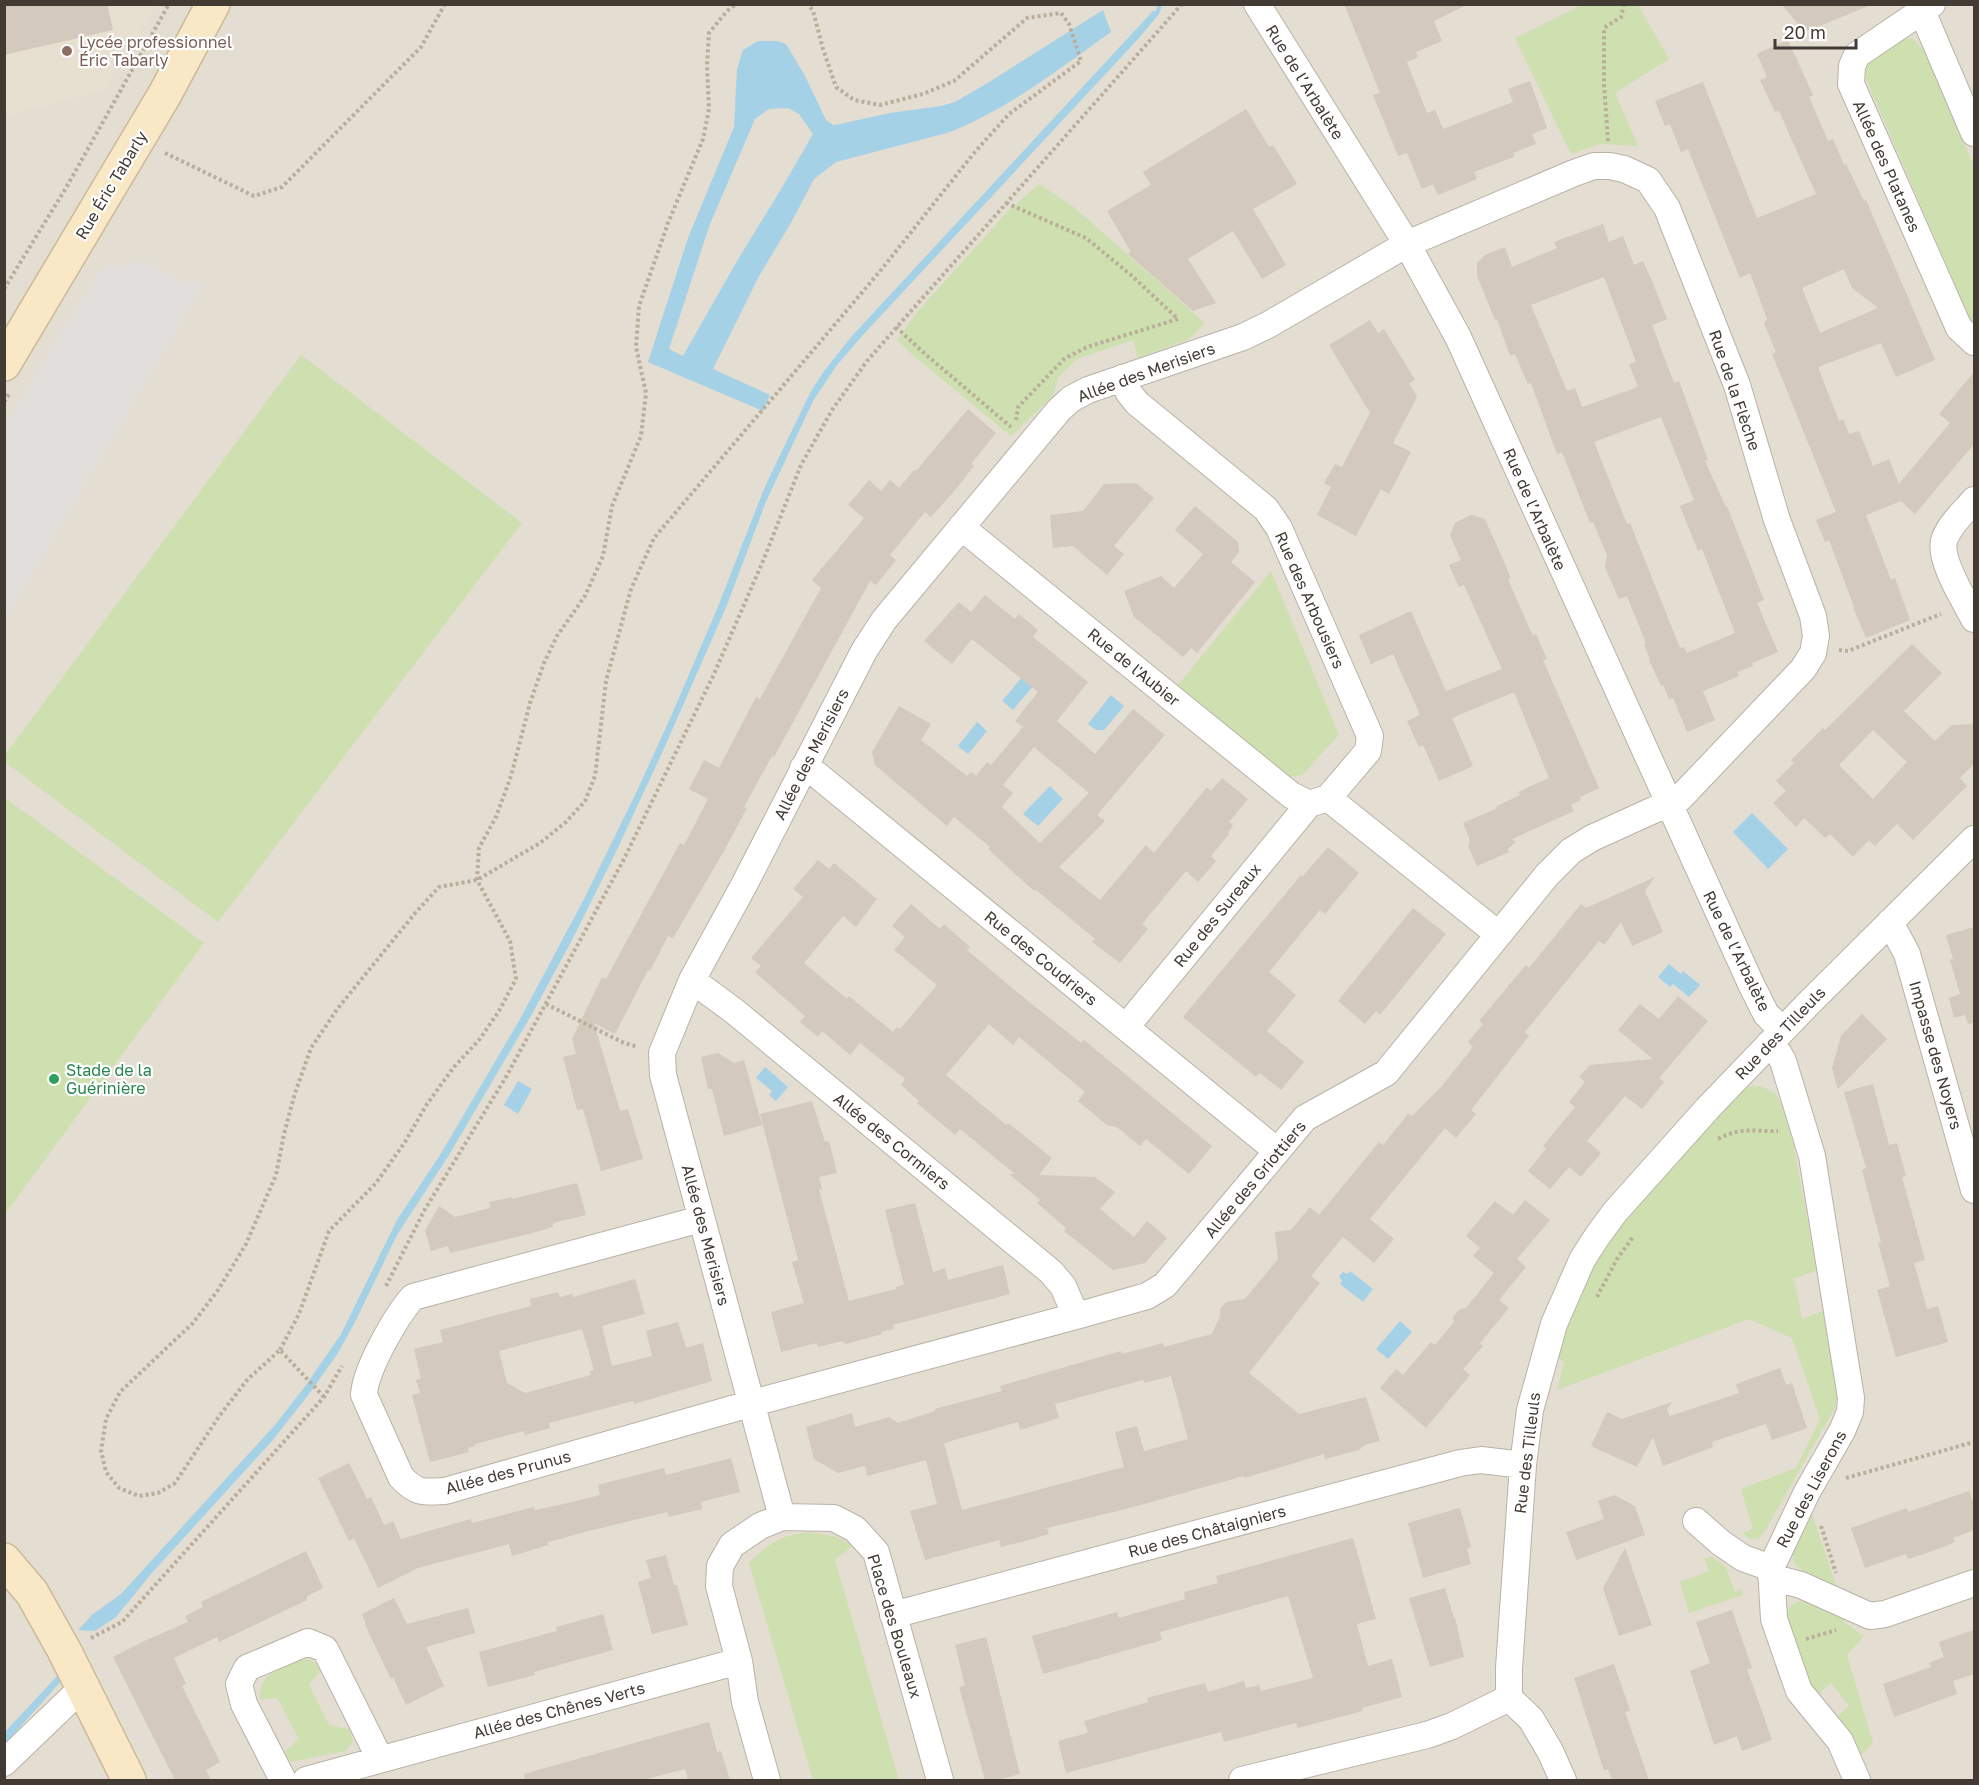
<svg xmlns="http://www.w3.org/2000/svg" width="1979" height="1785" font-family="'Golos Text',sans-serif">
<rect width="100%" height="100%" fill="#f0ebe4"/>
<path fill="#e3ddd2" d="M5,5H1974V1780H5Z"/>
<path fill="#e7dfcf" d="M5,5H157L103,91L5,116Z"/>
<path fill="#cee0b0" d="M1581,5H1638L1669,59L1615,93L1638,146L1600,144L1571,154L1515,38Z
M1903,38L1913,39L1924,51L1974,166V328L1866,79V67L1881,53Z
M1039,184L1075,208L1205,323L1189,339L1138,358L1133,340L1077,359L1058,378L1053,396L1011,436L915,357L897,340L918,311L1008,211Z
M301,355L522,523L218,922L5,762V755Z
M1271,571L1339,735L1302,775L1288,777L1174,690Z
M5,798L204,943L5,1214Z
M1753,1086H1761L1776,1094L1783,1109L1793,1143L1817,1271L1794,1278L1802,1319L1823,1311L1837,1392L1836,1406L1766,1529L1759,1538L1750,1539L1743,1533L1753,1529L1741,1489L1796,1468L1820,1419L1792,1338L1749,1319L1557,1390L1564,1363L1556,1355L1563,1332L1595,1258L1621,1221L1733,1099L1742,1090Z
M1811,1511L1837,1588C1781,1562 1785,1565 1811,1511Z
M807,1532L834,1536L853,1545L835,1560L899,1780H813L749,1563C770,1543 777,1537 807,1532Z
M1711,1557L1725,1566L1735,1592L1741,1589L1743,1595L1689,1613L1680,1582L1709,1571L1704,1558Z
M1802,1600L1811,1601L1842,1616L1845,1623L1864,1636L1847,1655L1873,1743L1859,1757L1834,1720L1849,1706L1831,1683L1815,1697L1785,1619C1788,1608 1791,1604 1802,1600Z
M301,1659L312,1660L321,1670L309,1685L329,1725L350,1729L353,1742L345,1751L291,1762L284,1752L299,1739L277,1698L260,1700C258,1672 279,1670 301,1659Z"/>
<path fill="#e1dedb" d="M147,261L182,283L204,284L5,620V425L101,268Z"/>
<path fill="#a5d1e7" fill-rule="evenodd" d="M1157,5H1162L1159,14L1139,38L862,336L837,365L813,401L765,504L727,605L662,753L615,854L572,940L532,1014L449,1155L397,1235L356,1320L338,1353L309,1394L272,1441L151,1574L116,1617L95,1631L78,1630L93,1614L121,1594L275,1425L306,1385L341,1334L397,1220L440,1155L519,1021L584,899L637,791L672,714L717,609L764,489L779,457L810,393L824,371L852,336L1153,11H1156Z
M1103,10L1111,32C1060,68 1006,111 947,133L836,162L814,179L792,221L759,276L713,369L770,395L763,411L648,362L688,238L734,127L737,69L743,50L758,41H777L786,44L804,74L826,120L833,125L840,124L890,113L941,106L955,102L986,84ZM788,108L799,114L813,134L780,191L737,261L683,356L669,349L710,224L755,119L769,109Z
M1023,676L1034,685L1013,710L1002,701Z
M1111,695L1124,706L1104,730H1096L1088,724Z
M977,722L987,731L968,754L958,746Z
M1050,786L1063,799L1038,826L1023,814Z
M1752,813L1788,849L1768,869L1733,832Z
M1669,964L1681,974L1683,971L1700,985L1689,997L1673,984L1670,987L1658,977Z
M765,1067L788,1087L776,1101L769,1095L772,1091L756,1078Z
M518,1081L532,1089L518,1114L504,1105Z
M1350,1271L1373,1289L1363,1302L1340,1284L1342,1281L1339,1276L1343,1272L1348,1274Z
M1400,1321L1412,1332L1388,1359L1376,1349Z
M59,1674L63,1679L5,1744L4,1733Z"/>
<path fill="#d3c9bd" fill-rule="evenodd" d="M4,4H107L113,30L4,55Z
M1344,4H1469L1434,21L1442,41L1416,52L1418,57L1407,62L1427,113L1435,110L1443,129L1513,102L1508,89L1530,81L1547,128L1532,134L1536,144L1513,153L1514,157L1474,172L1477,179L1438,195L1433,184L1422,189L1407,153L1398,156L1389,134L1373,95L1380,93Z
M1781,4H1871V5L1805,32Z
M1788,40L1813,95L1809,97L1828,141L1833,139L1844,165L1846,164L1864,201L1866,200L1935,360L1896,377L1881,343L1818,367L1839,421L1843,419L1849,434L1859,431L1873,466L1889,459L1899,484L1950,423L1939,414L1974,372V444L1915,514L1901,501L1866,515L1891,580L1895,578L1910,620L1866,638L1853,607H1854L1829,540L1825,542L1816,520L1836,512L1772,354L1776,352L1764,323L1767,319L1750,273L1740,278L1688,149L1681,152L1670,124L1665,126L1655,101L1703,82L1757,218L1816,194L1779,111L1775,112L1760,80L1767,77L1757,54ZM1844,269L1852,288L1878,308L1820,333L1802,288Z
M1246,109L1269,147L1273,145L1297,184L1253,209L1286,265L1262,279L1233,231L1188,259L1216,303L1193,311L1128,254L1131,252L1107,211L1151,185L1143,172Z
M1603,224L1609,242L1623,236L1634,265L1643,261L1652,281L1667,319L1652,325L1674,383L1679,381L1708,460L1705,461L1726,507L1727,506L1764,600L1757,603L1778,652L1752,663L1753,666L1737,672L1739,676L1703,691L1715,720L1687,732L1673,698L1669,699L1663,685L1661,686L1649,660L1650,659L1644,644L1646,643L1627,596L1619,599L1605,567L1607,555L1593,522L1590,523L1562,452L1557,454L1531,383L1528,384L1515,354L1510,356L1497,319L1495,320L1477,276V263L1485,255L1505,247L1512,267L1557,248L1554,242ZM1604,277L1636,362L1629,364L1638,387L1582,407L1575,388L1567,391L1531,305ZM1661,417L1694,500L1680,506L1698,551L1702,549L1735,633L1687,653L1684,647L1680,648L1630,523L1627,524L1594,442Z
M1370,320L1378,333L1384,329L1415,380L1409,383L1417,397L1393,443L1411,452L1389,494L1381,489L1356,536L1317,515L1331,487L1324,483L1335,464L1342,467L1370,413L1329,345Z
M968,409L996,433L971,464L974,466L956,489L931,517L925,512L890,555L896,560L876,585L870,581L774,757L772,756L744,807L747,808L724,851L673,938L668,936L650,971L648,970L615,1034L594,1023L620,1111L628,1109L643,1159L601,1171L583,1109L577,1110L563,1057L576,1054L572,1039L602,977L606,979L680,843L684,845L708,799L689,789L704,760L719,768L756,697L760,699L821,588L812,580L864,518L848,505L869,480L881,491L890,480L899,488L914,470L916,471Z
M1136,483L1154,498L1114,546L1124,554L1107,575L1073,546L1053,548L1050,515L1083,511L1104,484Z
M1195,506L1238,542L1239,552L1231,562L1255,582L1197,653L1191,648L1183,657L1134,617L1124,591L1161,576L1174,588L1203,554L1175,530Z
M1471,515L1485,519L1511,578L1508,579L1517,600L1533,636L1536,634L1547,659L1543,660L1599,788L1580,797L1581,800L1571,805L1574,811L1512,839L1516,842L1508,849L1509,852L1477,866L1468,846L1470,840L1463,823L1496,809L1497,806L1520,795L1518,792L1549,778L1514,692L1452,718L1473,766L1439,781L1423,745L1419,747L1407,721L1420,715L1393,654L1371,664L1359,635L1411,611L1446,691L1502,669L1464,585L1459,587L1449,565L1461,560L1450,535L1455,523Z
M985,595L1015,619L1019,614L1038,630L1033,637L1088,682L1057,721L1095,754L1133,709L1165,735L1097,815L1105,821L1059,867L1100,900L1146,845L1154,853L1207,787L1211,791L1222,778L1248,799L1229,822L1233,825L1228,833L1229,834L1211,856L1216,861L1198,882L1186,871L1142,924L1148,929L1120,963L1092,942L1095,939L1036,890L1034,891L988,849L990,847L954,817L947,826L875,765L872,752L899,706L931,724L921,740L967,776L971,772L976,776L987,762L991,765L1023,727L1015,721L1038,692L972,639L952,664L924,641L959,602L971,612ZM1034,747L1089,793L1040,843L1002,807L1013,793L1003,785Z
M1912,644L1942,673L1904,711L1935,741L1952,725L1974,724V764L1960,778L1967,786L1913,840L1897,824L1875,846L1869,840L1853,857L1830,834L1825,838L1804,818L1796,827L1773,803L1786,791L1776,781L1794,763L1791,760L1823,728L1825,730ZM1873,730L1907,762L1873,799L1839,765Z
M1328,847L1359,873L1325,914L1320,910L1269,972L1296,995L1267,1031L1304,1062L1281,1090L1260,1073L1256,1077L1183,1017L1301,875L1302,877Z
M818,860L829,869L834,863L877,899L856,927L843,916L804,963L847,999L849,996L893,1032L897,1027L900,1029L937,985L894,950L905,937L892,926L911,904L940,929L944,924L970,947L967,950L1028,1001L1081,1043L1084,1040L1212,1146L1189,1174L1146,1139L1140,1146L1117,1127L1107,1125L1078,1101L1085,1092L1019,1037L1013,1045L989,1024L946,1075L1006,1125L1008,1123L1052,1158L1039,1175L1095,1177L1115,1192L1100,1209L1134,1237L1147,1221L1167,1238L1145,1263L1113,1270L1064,1231L1066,1228L1037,1203L1040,1200L1009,1174H1015L960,1129L955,1135L917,1103L919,1101L901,1085L905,1079L860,1043L850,1055L822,1031L818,1037L800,1022L805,1016L755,972L761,966L751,958L803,897L793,889Z
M1655,877L1645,891L1663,932L1632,946L1621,922L1604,945L1599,941L1525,1032L1529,1036L1471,1110L1476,1114L1456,1138L1445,1128L1370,1219L1394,1239L1374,1263L1343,1237L1311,1276L1320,1283L1249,1373L1299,1414L1366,1397L1380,1441L1365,1445L1359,1450L1325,1459L1324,1454L1268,1471L1244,1478V1476L1126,1509L1047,1528L1049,1534L1029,1540L1001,1547L999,1540L925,1560L910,1511L937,1504L926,1460L867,1476L865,1466L838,1473L814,1459L806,1427L852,1413L855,1427L889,1417L898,1423L935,1411V1409L1002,1391L1000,1386L1121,1351L1122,1354L1163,1343L1164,1347L1212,1334L1220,1316V1309L1226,1302L1245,1299L1278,1259L1275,1232L1291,1230L1310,1207L1319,1215L1379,1142L1383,1145L1408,1114L1412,1116L1441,1087L1473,1047L1468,1042L1483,1024L1479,1021L1526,965L1529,968L1581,904L1586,908ZM1171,1376L1188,1439L1144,1451L1137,1426L1115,1432L1124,1467L962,1510L944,1443L1018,1422L1020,1430L1059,1418L1055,1404L1143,1380L1144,1383Z
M1413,908L1446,934L1380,1015L1376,1011L1365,1024L1338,1001Z
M1974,927V1023L1968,1024L1965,1015L1954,1018L1949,998L1960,994L1950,960L1953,959L1946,935Z
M1678,996L1708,1021L1659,1078L1664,1082L1642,1109L1625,1096L1587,1141L1601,1153L1581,1177L1569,1167L1550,1189L1528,1171L1546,1149L1543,1146L1575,1107L1569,1102L1585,1082L1579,1077L1590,1065L1653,1059L1618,1030L1640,1004L1659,1019Z
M1862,1014L1887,1039L1838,1089L1832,1068L1841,1036Z
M718,1053L734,1063L744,1060L762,1125L724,1136L712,1089H708L701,1057Z
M1873,1084L1889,1145L1897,1143L1906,1176L1902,1177L1925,1260L1914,1263L1927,1309L1938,1306L1948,1342L1896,1357L1877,1290L1890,1286L1878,1243L1881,1242L1862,1170L1866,1168L1844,1092Z
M812,1101L825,1142L829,1141L837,1173L819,1177L822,1189L819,1190L849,1301L896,1289V1287L904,1285L885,1210L915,1203L933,1272L945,1268L948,1280L1003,1265L1010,1294L893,1325L894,1329L881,1332L882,1334L846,1344L842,1341L818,1347L817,1343L781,1352L771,1312L804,1303L792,1262L798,1260L760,1114Z
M577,1183L586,1215L553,1223V1227L529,1234L450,1253L448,1246L431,1251L425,1231L439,1206L455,1217L490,1208L489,1202L512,1197V1199Z
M1525,1200L1550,1220L1517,1259L1526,1267L1499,1300L1509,1308L1480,1343L1483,1346L1463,1369L1470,1375L1426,1428L1380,1388L1396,1369L1403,1375L1431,1342L1435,1345L1454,1322L1453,1317L1460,1309L1466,1308L1494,1273L1473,1256L1480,1248L1466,1236L1495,1201L1513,1215Z
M635,1279L645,1314L602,1326L612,1366L652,1356L646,1331L678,1322L686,1348L703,1343L712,1381L634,1404L633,1401L549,1423L550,1428L525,1435L524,1431L475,1444V1446L468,1448L469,1452L430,1462L412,1395L420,1393L416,1380L421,1378L414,1349L443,1342L440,1330L531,1306L530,1299L558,1292L560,1297L572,1294L573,1297ZM582,1329L594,1370L590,1371L591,1375L525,1393L507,1383L499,1351Z
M1780,1368L1786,1385L1792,1383L1807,1428L1772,1440L1766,1424L1712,1442L1713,1447L1663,1466L1653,1437L1637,1467L1591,1446L1607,1412L1622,1419L1672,1402L1667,1410L1670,1416L1739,1393L1736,1384Z
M731,1458L740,1492L701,1502L702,1509L669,1517L667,1512L589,1531L548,1542V1545L512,1556L509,1544L418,1568L378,1588L354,1538L349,1541L318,1478L349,1463L367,1499L371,1497L384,1525L393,1521L401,1539L471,1519L472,1523L534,1507L535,1510L555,1506L600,1495L598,1485L664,1468L666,1475Z
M1969,1491L1974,1504V1530L1953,1538L1955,1542L1941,1548L1908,1559L1906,1554L1865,1568L1851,1528L1907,1508L1908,1512Z
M1614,1495L1635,1506L1645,1535L1576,1560L1566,1532L1604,1519L1598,1501Z
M1460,1508L1471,1547L1467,1549L1471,1564L1423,1578L1408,1523Z
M1353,1538L1376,1619L1357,1624L1368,1666L1392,1659L1402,1697L1362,1708L1363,1711L1298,1728L1296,1723L1224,1742L1221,1732L1066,1773L1058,1741L1088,1733L1084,1721L1148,1702L1147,1698L1205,1683L1208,1692L1244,1681L1246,1688L1259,1685L1261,1691L1313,1678L1288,1596L1160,1632L1162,1640L1043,1674L1032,1636L1117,1612L1119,1618L1185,1599L1184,1592L1218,1583L1216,1576Z
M1625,1548L1652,1625L1619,1636L1603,1588Z
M306,1551L323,1588L307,1596V1600L242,1631L219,1642L217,1637L174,1658L186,1684L182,1686L220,1762L206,1770L211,1780H175L113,1657L142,1642L188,1622L185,1616L203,1607L201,1602Z
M666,1555L674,1585H677L688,1625L652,1634L638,1582L651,1578L646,1560Z
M1445,1588L1454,1618L1455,1617L1464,1657L1430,1667L1409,1598Z
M394,1598L407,1624L468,1608L475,1633L426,1647L444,1686L406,1705L393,1677L391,1679L365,1625L366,1624L362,1614Z
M1732,1610L1752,1668L1747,1669L1772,1740L1742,1751L1737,1736L1714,1745L1690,1671L1710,1663L1696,1622Z
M603,1614L613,1650L534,1672L535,1675L488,1687L479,1652L557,1631L556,1627Z
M1974,1630V1674L1953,1681L1957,1694L1894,1717L1883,1684L1931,1667L1929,1663L1944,1657L1939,1642Z
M986,1637L1020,1774L997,1780H985L959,1687L965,1686L955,1645Z
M1614,1664L1630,1710L1625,1712L1649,1780H1612L1608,1769L1604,1771L1574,1678Z
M709,1722L717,1752L721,1751L730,1780H688L685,1769L643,1780H525L524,1774Z"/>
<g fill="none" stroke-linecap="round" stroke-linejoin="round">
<g stroke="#bab2a7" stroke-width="28">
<path id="street" d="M1257,4L1407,244L1458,337L1751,984L1766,1014L1782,1030
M1919,4L1974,133
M1932,4L1857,55L1852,66L1851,84L1959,328L1974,342
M1122,378L1129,393L1137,403L1266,509L1279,528L1370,736L1368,751L1328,798L1309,804
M1974,500C1964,512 1948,526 1944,541C1939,561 1965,601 1974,619
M961,527L1291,795L1309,804
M803,768L816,774L1277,1151
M1328,798L1498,934
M1890,922L1907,954L1974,1190
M692,980L734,1011L1051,1272L1063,1286L1076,1316
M1126,1027L1309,804
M1769,1044L1779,1054L1783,1061L1812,1156L1851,1398L1850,1412L1842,1431L1807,1492L1771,1568L1774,1619L1799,1691L1840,1741L1857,1780
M701,1219L413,1297C396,1316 365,1370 364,1395L401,1477C417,1494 423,1492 445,1491L753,1403L1076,1316L1147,1296L1165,1285L1305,1118L1386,1073L1547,875L1571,851L1592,838L1680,798L1803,669L1813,653L1816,636L1813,616L1777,520L1737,385L1667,208L1648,180L1624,169L1610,166H1594L1574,173L1407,244L1268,325L1243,337L1088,390L1071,399L1059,410L884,620L864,651L744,885L692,980L662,1053L663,1075L782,1517
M1696,1521L1721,1543L1743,1558L1771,1568
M1771,1577L1801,1585L1870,1616L1885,1614L1974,1583
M893,1615L1460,1463L1481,1460L1523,1465
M1509,1698V1668L1523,1465L1530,1410L1554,1324L1582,1260L1596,1238L1615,1212L1707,1109L1807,1005L1974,839
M1509,1698L1531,1719L1550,1751L1563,1780
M4,1763L83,1687
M283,1780L244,1704L239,1684L247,1668L308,1642L325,1649L380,1759
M306,1780L739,1661
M767,1780L745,1702L739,1661L719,1586L720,1566L732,1545L760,1526L782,1517L834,1518L855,1529L876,1552L940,1780
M1242,1780L1427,1735L1452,1726L1509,1698"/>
</g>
<g stroke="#cbba97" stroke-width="36">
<path id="secondary" d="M4,364L165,94L213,4
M4,1560L32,1593L64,1650L129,1780"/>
</g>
<path stroke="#baad9a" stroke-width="4" stroke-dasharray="3 3" stroke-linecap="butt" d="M1608,141L1604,84V28L1621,17L1624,4
M165,153L254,196L282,187L421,47L445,4
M1006,203L1086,238L1132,276L1178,319L1087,347L1064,359L1018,407L1016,420
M4,289L66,188L169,4
M896,327L924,353L1011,427
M4,402L10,392
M1839,650L1848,651L1941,614
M546,1004L624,1043L638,1047
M1718,1139C1743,1126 1753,1132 1778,1131
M386,1286L424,1211L506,1077L624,859L714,674L763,561L801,465L832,410L867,361L1182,4
M1597,1297L1617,1259L1633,1237
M280,1350L299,1314L329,1231L376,1183L405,1142L427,1104L454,1067L479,1040L499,1011L516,979L510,941L477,880L479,848L496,817L511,776L530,703L544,663L557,636L585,596L603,556L612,506L641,436L646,393L636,347L639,306L668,223L703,139L709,109L707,65L709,33L727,11L736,4
M324,1397L280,1350L248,1379L220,1415L175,1483L158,1493L139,1496L119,1488L106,1472L101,1451L106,1419L120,1392L193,1323L218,1290L246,1244L276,1175L284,1134L295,1093L311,1048L338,1008L416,912L439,887L477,880L540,843L566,822L585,801L595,776L606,681L631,589L654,538L881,270L974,153L1009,114L1081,61L1069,24L1061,13L1027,18L954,81L923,94L880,105L854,100L836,87L823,49L813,11L808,4
M1846,1478L1974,1442
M1821,1526L1836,1573
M91,1638L122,1622L324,1397L342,1366
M1806,1639L1836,1630"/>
<use href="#street" stroke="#fff" stroke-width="26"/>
<use href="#secondary" stroke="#f8e8c5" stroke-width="33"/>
</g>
<circle fill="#8d6e63" stroke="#fff" stroke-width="2" cx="67" cy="51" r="6"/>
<circle fill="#2e9e5b" stroke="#fff" stroke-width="2" cx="54" cy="1079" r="6"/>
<g text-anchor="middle" stroke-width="4.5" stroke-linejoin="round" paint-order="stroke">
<g font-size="16" fill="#785e54" stroke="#fff" text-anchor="start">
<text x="79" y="48">Lycée professionnel<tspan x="79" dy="18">Éric Tabarly</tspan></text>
</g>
<g font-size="16" fill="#413b34" stroke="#fff">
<text transform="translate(1305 82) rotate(58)" y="6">Rue de l’Arbalète</text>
<text transform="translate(1887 166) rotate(66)" y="6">Allée des Platanes</text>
<text transform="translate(111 185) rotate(-59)" y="6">Rue Éric Tabarly</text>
<text transform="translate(1146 372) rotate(-20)" y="6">Allée des Merisiers</text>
<text transform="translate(1735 390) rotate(71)" y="6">Rue de la Flèche</text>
<text transform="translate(1535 509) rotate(66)" y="6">Rue de l’Arbalète</text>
<text transform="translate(1310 600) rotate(66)" y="6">Rue des Arbousiers</text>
<text transform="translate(1134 667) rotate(39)" y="6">Rue de l'Aubier</text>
<text transform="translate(811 754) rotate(-63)" y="6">Allée des Merisiers</text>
<text transform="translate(1217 915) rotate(-51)" y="6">Rue des Sureaux</text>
<text transform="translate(1737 951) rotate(64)" y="6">Rue de l’Arbalète</text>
<text transform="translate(1041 958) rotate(39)" y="6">Rue des Coudriers</text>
<text transform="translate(1780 1033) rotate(-46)" y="6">Rue des Tilleuls</text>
<text transform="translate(1936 1055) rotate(74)" y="6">Impasse des Noyers</text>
<text transform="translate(892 1141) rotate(39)" y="6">Allée des Cormiers</text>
<text transform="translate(1255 1179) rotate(-50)" y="6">Allée des Griottiers</text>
<text transform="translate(706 1235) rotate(75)" y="6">Allée des Merisiers</text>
<text transform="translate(1527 1453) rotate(-83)" y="6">Rue des Tilleuls</text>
<text transform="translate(508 1472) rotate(-15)" y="6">Allée des Prunus</text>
<text transform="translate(1811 1489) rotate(-62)" y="6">Rue des Liserons</text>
<text transform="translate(1207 1531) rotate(-15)" y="6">Rue des Châtaigniers</text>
<text transform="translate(895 1626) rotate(73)" y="6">Place des Bouleaux</text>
<text transform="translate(559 1710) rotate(-15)" y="6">Allée des Chênes Verts</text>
</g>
<g font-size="16" fill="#27864d" stroke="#fff" text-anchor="start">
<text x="66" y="1076">Stade de la<tspan x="66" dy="18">Guérinière</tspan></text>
</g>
</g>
<rect width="1979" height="1785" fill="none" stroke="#413b34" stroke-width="12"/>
<path d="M1775 39v9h81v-9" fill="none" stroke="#413b34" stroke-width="3"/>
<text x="1784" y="39" font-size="18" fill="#413b34" stroke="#ffffff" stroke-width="4.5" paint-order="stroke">20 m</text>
</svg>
